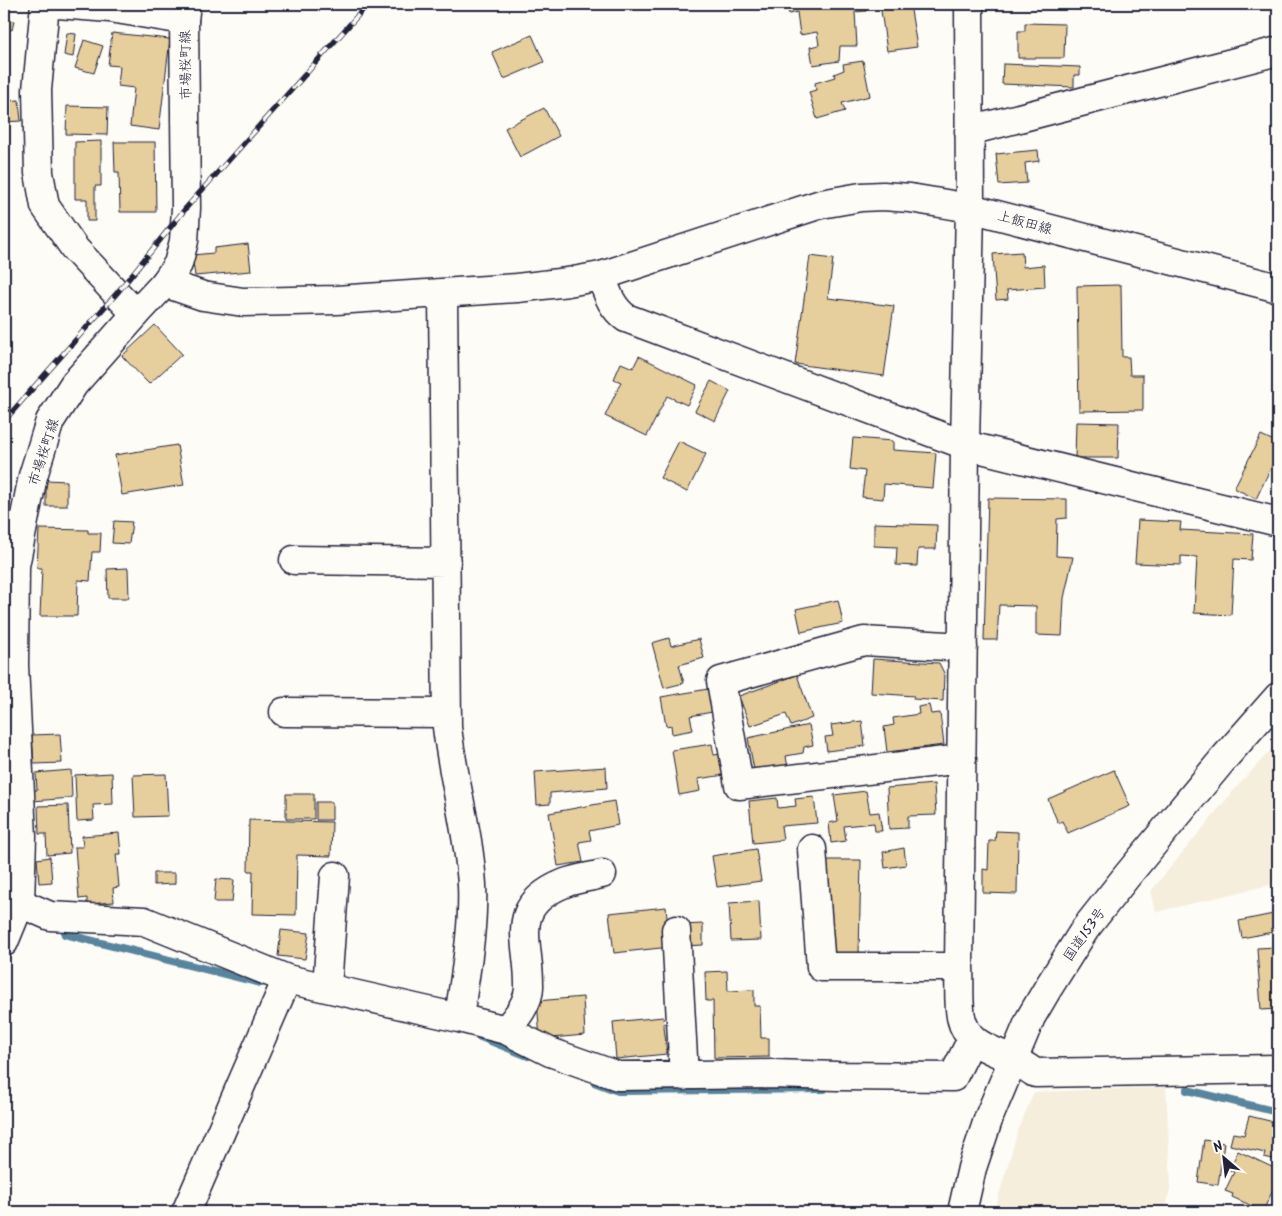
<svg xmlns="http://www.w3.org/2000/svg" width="1282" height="1216" font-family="Kalam,'Klee One',sans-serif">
<rect width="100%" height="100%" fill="#fdfcf7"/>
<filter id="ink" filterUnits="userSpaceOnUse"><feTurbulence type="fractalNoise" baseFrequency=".02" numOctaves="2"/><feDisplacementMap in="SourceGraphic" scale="10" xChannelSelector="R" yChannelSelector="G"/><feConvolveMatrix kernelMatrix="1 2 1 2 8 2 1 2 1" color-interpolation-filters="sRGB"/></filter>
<g filter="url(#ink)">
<path fill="#f6eedc" d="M1278,742V883L1156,912L1151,891L1234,790Z
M1166,1087L1171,1186L1164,1212H994L1018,1130L1034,1092Z"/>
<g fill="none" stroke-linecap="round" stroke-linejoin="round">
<path stroke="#59859d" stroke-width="8" d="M65,934L261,983
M478,1036L528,1056
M594,1082L618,1091L824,1089
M1187,1090L1278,1112"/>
</g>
<path fill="#e6ce9d" stroke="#22223b" d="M787,4H865L866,11L855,12L857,46H840L839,61L813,65L810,47L819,45L817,32L800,35L797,12L789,14Z
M880,4H910L917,47L887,51Z
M4,19L14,21L12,30L4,28Z
M1025,23L1065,24L1064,58H1018V31H1025Z
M67,33L76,34L73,57L64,55Z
M112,33L170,39L159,130L130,126L134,88L118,86L120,66L108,65Z
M532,35L544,62L504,79L492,52Z
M84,40L103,46L94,73L75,68Z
M863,61L870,96L842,103L845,111L817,119L809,92L816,90L815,83L835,77L834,74L844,70L843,64Z
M1003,64L1080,67V75H1074V87L1002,84Z
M19,100L21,121L4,122V101Z
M67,106L108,107L107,135L66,134Z
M544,108L559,136L520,157L505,128Z
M101,141V186H95V221H87V199H75V142Z
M114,142H155L156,212H120L119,172H115Z
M1038,150L1039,161L1025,163L1027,183L999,185L996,154Z
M248,244L251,271L195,276L192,255L214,253V248Z
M1022,252L1023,267L1044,265L1045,287L1007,290L1008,299L996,300L993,254Z
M810,256L833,259L828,298L894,306L884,376L795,364Z
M1121,285L1122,357H1129L1130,375H1143V410L1079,411L1077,286Z
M155,325L182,354L149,384L122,356Z
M639,356L697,385L687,405L667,396L647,436L605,416L621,382L614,379L621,363L633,368Z
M711,381L730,391L715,421L695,411Z
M1076,422L1119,423L1118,458H1075Z
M1261,435L1278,443V453L1256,499L1234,488Z
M853,438L893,441V450L936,453L933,488L884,484L883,499L862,497L865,471L850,469Z
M679,441L706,454L687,492L660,478Z
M177,445L184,485L122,495L115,455Z
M46,480L67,481V506H46Z
M1278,484V505L1273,503Z
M988,498L1067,499V518L1057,519L1056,556L1073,557L1064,598L1062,636L1036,635V606L999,605L997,640H984Z
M1138,520L1181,522L1180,530L1253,534L1251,560L1234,559L1231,615L1194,613L1197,557L1181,556V565L1135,563Z
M114,521L132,522L129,544L112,543Z
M874,523L937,525L936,549H918L917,566L896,565L897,547L874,546Z
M39,529L88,530V533H101L100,552H92L90,581L78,580L77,616H40L42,568H37Z
M128,568L129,598H108L107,569Z
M838,600L843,623L801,632L796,609Z
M669,638L671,646L699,639L704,658L679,665L684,683L664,688L652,643Z
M873,659L939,663L944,673L943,701L913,699L914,696L871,693Z
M797,675L812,718L791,726L786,714L750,726L739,696Z
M714,688L718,711L690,716L693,730L672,734L671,725L666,726L661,697Z
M929,705L931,714L940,713L944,745L887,752L884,727L894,725L893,718L919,714L918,707Z
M862,721L865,746L827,751L825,737L833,736L831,725Z
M809,725L813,745L804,747L803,753L786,756L788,768L755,775L748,738Z
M60,734L62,763L34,764L32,735Z
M712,744L714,755L727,753L731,774L698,779L700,791L679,795L672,750Z
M606,767L607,788L550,793V804L537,805L535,772Z
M71,770L72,798L32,801L31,790H37L36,773Z
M1114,770L1130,806L1068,833L1062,821L1058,823L1048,799Z
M112,773L113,804L93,805L94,820L77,821L75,775Z
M166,774L168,816L135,817L133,775Z
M934,784L936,815L908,816V828L889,829L887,788Z
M866,791L870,813L879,812L882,831H875L874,823L844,826L846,841L831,843L829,823L838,821L834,795Z
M286,794H314V819H286Z
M814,797L817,823L781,826L783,840L753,843L749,801L777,798L778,808L796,806L795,799Z
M614,801L618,825L589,831L591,840L579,842L583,862L558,866L549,813Z
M316,802H332V820H316Z
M68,805L70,853L47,855L46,834H39L38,806Z
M249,820L332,822L331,856L297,855L296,915L252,914L253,871H248Z
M996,831L1018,832L1017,894L983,893V869L988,870L989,841H995Z
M119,833L121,854H116L119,887L113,888L114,902L87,904V898L79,899L75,847H83L82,836Z
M904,848L906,865L885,868L883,852Z
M756,849L761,881L717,887L712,856Z
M50,857L52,882L39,883L37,859Z
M827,860H861L859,955H826Z
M154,873H175V884L154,885Z
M216,879L234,880L232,902H214Z
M759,901L761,940L731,941L729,903Z
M666,907L670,947L614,953L609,913Z
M1278,913V931L1242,938L1239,921Z
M703,924V945L684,946L683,925Z
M281,930L309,933L305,959L278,956Z
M1278,947V1009L1261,1010L1257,948Z
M727,971L728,991L754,990V1006H760L761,1038H769V1057L714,1058L713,1001H706L705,972Z
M583,997L585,1035L540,1039L537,1001Z
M663,1017L667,1054L616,1059L613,1022Z
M1249,1116L1278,1123V1160L1264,1157L1265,1153L1230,1145L1233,1133L1244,1135Z
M1204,1140L1224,1143L1218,1185L1198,1182Z
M1238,1151L1278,1170V1179L1263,1211L1232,1197L1233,1194L1225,1191L1234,1172L1229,1170Z"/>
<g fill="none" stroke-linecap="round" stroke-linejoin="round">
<g stroke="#22223b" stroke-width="31">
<path id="minor" d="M45,4L37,90L39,173L45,206L75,249L136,314
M58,4L110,8L184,20
M969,131L1278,51
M601,276C607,292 611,307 626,318L965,445L1278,522
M165,283L203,296L243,302L336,300L517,288L568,282L601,276L821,204L861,197L883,196L910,198L970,208L965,445L959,967C960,983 958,1001 961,1017C967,1045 990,1049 1012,1059C1020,1062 1027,1068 1035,1073L1278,1069
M443,293L447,727C453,780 469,832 472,885C474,929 465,974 459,1018
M294,560L446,562
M284,712L447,713
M962,759L739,785L721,681L864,641L963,647
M812,849L821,967H959
M20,903L50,916L144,921L287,979L459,1018L506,1030L550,1052L618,1076L773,1074L837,1076L953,1077L972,1039
M676,930L684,1076
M327,987L335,876
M506,1030C516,1018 529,1003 529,987C530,940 506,907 565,883C576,879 590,877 602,874
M186,1212L287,979"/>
</g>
<g stroke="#22223b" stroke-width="31">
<path id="major" d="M969,4L970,208L1278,288
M4,942L20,903L22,837L14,665L15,566L33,476L50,421L74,384L136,314L165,283L178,264L184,241L186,208L184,20L186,4"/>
</g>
<g stroke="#22223b" stroke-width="31">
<path id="highway" d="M962,1212L972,1168L989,1117L1031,1017L1048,988L1085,929L1126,877L1225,757L1278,697"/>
</g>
<use href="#minor" stroke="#fdfcf7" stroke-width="28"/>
<use href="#major" stroke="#fdfcf7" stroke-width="28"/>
<use href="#highway" stroke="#fdfcf7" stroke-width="28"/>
<g stroke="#22223b" stroke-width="5.5">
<path id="rail" d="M4,421L117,293L186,208L368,4"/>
</g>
<use href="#rail" stroke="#fdfcf7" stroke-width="4" stroke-dasharray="11" stroke-linecap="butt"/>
</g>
</g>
<g text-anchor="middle" stroke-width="5" stroke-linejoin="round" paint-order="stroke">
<g font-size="14" fill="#22223b" stroke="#fdfcf7">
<text transform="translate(185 65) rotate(-91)" y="5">市場桜町線</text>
<text transform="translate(1025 222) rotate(15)" y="5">上飯田線</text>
<text transform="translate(43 452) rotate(-72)" y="5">市場桜町線</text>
<text transform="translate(1084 934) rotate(-55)" y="5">国道153号</text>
</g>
</g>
<rect width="1282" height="1216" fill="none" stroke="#fdfcf7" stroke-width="20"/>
<rect x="10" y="10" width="1262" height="1196" fill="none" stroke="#22223b" stroke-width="2" filter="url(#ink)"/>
<g transform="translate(1224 1158) rotate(332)" stroke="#fdfcf7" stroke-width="4" paint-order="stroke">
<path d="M0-4L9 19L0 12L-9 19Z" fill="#22223b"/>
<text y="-8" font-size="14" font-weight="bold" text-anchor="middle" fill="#22223b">N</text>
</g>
</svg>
